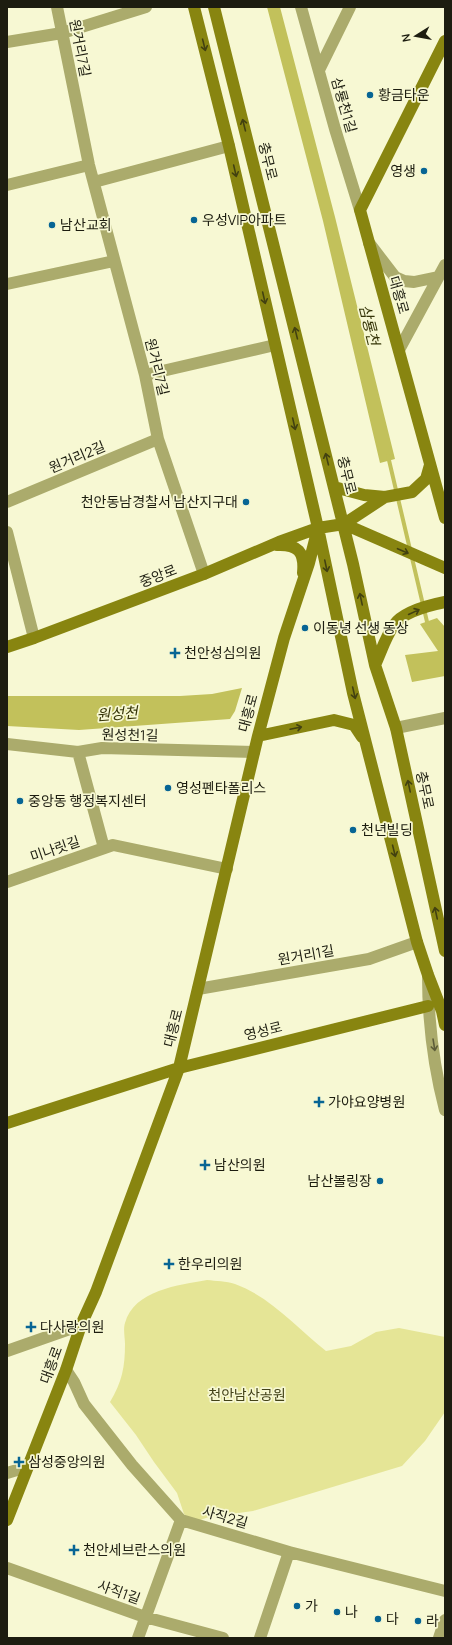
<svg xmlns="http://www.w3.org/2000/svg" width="452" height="1645" font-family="Manrope,'Noto Sans KR',sans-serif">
<rect width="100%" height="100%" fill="#f7f8d3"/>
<path fill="#e5e596" d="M207,1280C216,1281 226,1281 235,1284C271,1297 297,1328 326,1351L351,1346L376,1332L399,1328L445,1337V1412L425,1441L402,1466L253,1511L209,1517L194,1522L184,1514L177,1493L154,1462L136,1435L110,1402C122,1382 125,1367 125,1344C125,1338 123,1329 125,1323C134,1290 179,1285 207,1280Z"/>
<path fill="#c2c15b" d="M267,7H280L335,217L395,459L380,463L323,221Z
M437,618L445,627V676L412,682L405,655L438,651L420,624Z
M242,688L235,711L230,719L79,730L7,726V696H180L212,694Z"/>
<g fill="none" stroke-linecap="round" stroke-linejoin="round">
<path stroke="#c2c15b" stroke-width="4" d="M388,456L428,626"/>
<path stroke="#abab6c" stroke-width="12" d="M57,7L89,165L145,375L158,439L204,574
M301,7L335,129L360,210
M7,42L62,33L146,7
M319,70L350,7
M94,182L229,146
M7,185L89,165
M369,243L395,277L404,281L414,282L438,277
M7,284L114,261
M399,350L445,265
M145,375L275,345
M7,502L158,439
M7,532L34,638
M396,728L445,718
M7,744L78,752L102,748L254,752
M78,752L104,848
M7,882L113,845L227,869
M428,975C428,1018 434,1068 445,1110
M198,989L369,959L417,942
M7,1351L81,1325
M66,1370L74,1382L84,1404L132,1465L181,1520L289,1552L445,1591
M7,1473L27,1467
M7,1568L145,1617L223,1638
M138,1638L181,1520
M260,1638L289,1552
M439,1638L445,1620"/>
<path stroke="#888510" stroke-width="12" d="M194,7L229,146L318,528L353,693L417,942L428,975L442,1011L445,1025
M214,7L353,564L375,665L396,728L445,951
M445,41L360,210L445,518
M334,487L364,495L385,497
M344,524L385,497L412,492L426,479L430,465
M277,545C298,544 305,552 303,573
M7,647L34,638L204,574L279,542L318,528L344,524L445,568
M375,665C381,652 386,636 394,625C403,612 430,605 445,602
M258,736L334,720L354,725L362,737
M7,1123L179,1068L428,1006
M7,1520L66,1370L81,1325L96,1292L179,1068L258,736L284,638L309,563L317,532"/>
</g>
<defs><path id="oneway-shaft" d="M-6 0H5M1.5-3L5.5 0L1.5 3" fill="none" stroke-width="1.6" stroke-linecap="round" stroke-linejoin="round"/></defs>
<g stroke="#424110">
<use href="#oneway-shaft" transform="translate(204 45) rotate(76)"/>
<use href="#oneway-shaft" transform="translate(244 125) rotate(-104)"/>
<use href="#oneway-shaft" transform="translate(235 171) rotate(77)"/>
<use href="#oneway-shaft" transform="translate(264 298) rotate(77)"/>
<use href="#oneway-shaft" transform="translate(296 333) rotate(-104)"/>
<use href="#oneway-shaft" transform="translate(294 424) rotate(77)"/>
<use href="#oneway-shaft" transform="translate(327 459) rotate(-104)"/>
<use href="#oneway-shaft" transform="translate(403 551) rotate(23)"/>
<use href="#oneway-shaft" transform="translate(326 566) rotate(78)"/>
<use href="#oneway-shaft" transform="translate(361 599) rotate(-102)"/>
<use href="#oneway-shaft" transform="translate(414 612) rotate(-25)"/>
<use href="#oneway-shaft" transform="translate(354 693) rotate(77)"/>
<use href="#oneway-shaft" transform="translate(296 728) rotate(-12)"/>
<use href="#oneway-shaft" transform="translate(409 786) rotate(-102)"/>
<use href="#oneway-shaft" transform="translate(394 851) rotate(76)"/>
<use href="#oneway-shaft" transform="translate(436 913) rotate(-102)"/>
</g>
<use stroke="#5d5d39" href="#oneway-shaft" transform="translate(434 1045) rotate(81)"/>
<g fill="#076594" stroke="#f7f8d3" stroke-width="1.5">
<circle cx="370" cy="95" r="4"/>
<circle cx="424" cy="171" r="4"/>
<circle cx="194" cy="220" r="4"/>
<circle cx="52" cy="225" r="4"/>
<circle cx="246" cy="502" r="4"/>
<circle cx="305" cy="628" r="4"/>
<path d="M173 647h4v4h4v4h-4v4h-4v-4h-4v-4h4z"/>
<circle cx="168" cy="788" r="4"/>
<circle cx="20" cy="801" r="4"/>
<circle cx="353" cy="830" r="4"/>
<path d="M317 1096h4v4h4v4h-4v4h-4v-4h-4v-4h4z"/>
<path d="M203 1159h4v4h4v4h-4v4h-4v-4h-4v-4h4z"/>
<circle cx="380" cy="1181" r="4"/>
<path d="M167 1258h4v4h4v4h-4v4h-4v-4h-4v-4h4z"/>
<path d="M29 1321h4v4h4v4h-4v4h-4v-4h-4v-4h4z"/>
<path d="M17 1456h4v4h4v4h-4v4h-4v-4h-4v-4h4z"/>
<path d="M72 1544h4v4h4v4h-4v4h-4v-4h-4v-4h4z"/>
<circle cx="297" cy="1606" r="4"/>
<circle cx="337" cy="1612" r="4"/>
<circle cx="378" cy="1619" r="4"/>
<circle cx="418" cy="1621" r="4"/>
</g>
<g text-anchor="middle" stroke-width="3.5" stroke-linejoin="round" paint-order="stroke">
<g font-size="14" fill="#1d1d10" stroke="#f7f8d3">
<text transform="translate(80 48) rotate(79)" y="5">원거리7길</text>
<text transform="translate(344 105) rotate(74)" y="5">삼룡천1길</text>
<text transform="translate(268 161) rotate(76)" y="5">충무로</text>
<text transform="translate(399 295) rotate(74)" y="5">대흥로</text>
<text transform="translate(157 367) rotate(76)" y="5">원거리7길</text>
<text transform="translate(77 457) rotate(-23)" y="5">원거리2길</text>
<text transform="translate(347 475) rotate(76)" y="5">충무로</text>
<text transform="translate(158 576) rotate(-21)" y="5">중앙로</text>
<text transform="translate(248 713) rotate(-75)" y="5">대흥로</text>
<text transform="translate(130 735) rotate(1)" y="5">원성천1길</text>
<text transform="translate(425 790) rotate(78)" y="5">충무로</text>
<text transform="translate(55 849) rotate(-19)" y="5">미나릿길</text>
<text transform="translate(306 955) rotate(-10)" y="5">원거리1길</text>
<text transform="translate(173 1028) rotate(-76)" y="5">대흥로</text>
<text transform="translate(263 1031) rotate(-14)" y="5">영성로</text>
<text transform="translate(51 1365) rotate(-70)" y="5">대흥로</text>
<text transform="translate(225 1517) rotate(16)" y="5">사직2길</text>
<text transform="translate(119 1592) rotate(20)" y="5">사직1길</text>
</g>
<g font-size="14" fill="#1d1d10" stroke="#f7f8d3" text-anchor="start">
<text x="378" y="100">황금타운</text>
<text x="416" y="176" text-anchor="end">영생</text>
<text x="202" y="225">우성VIP아파트</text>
<text x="60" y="230">남산교회</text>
<text x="238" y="507" text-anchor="end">천안동남경찰서 남산지구대</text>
<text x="313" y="633">이동녕 선생 동상</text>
<text x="184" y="658">천안성심의원</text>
<text x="176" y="793">영성펜타폴리스</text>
<text x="28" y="806">중앙동 행정복지센터</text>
<text x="361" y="835">천년빌딩</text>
<text x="328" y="1107">가야요양병원</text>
<text x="214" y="1170">남산의원</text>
<text x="372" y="1186" text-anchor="end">남산볼링장</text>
<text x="178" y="1269">한우리의원</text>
<text x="40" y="1332">다사랑의원</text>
<text x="28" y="1467">삼성중앙의원</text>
<text x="83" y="1555">천안세브란스의원</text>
<text x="305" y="1611">가</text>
<text x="345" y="1617">나</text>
<text x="386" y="1624">다</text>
<text x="426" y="1626">라</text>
</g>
<g font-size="14" fill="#434218" stroke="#f7f8d3">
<text x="247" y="1400">천안남산공원</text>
</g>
<g font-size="15" font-style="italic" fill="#353407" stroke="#f7f8d3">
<text transform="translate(369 325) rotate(76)" y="5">삼룡천</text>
<text transform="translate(117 714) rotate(-4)" y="5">원성천</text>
</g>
</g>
<rect width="452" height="1645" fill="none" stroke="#1d1d10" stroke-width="16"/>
<g transform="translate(416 36) rotate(259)" stroke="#f7f8d3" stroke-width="3" paint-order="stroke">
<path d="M0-3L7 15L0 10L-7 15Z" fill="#1d1d10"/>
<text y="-6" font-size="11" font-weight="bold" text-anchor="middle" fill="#1d1d10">N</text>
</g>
</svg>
